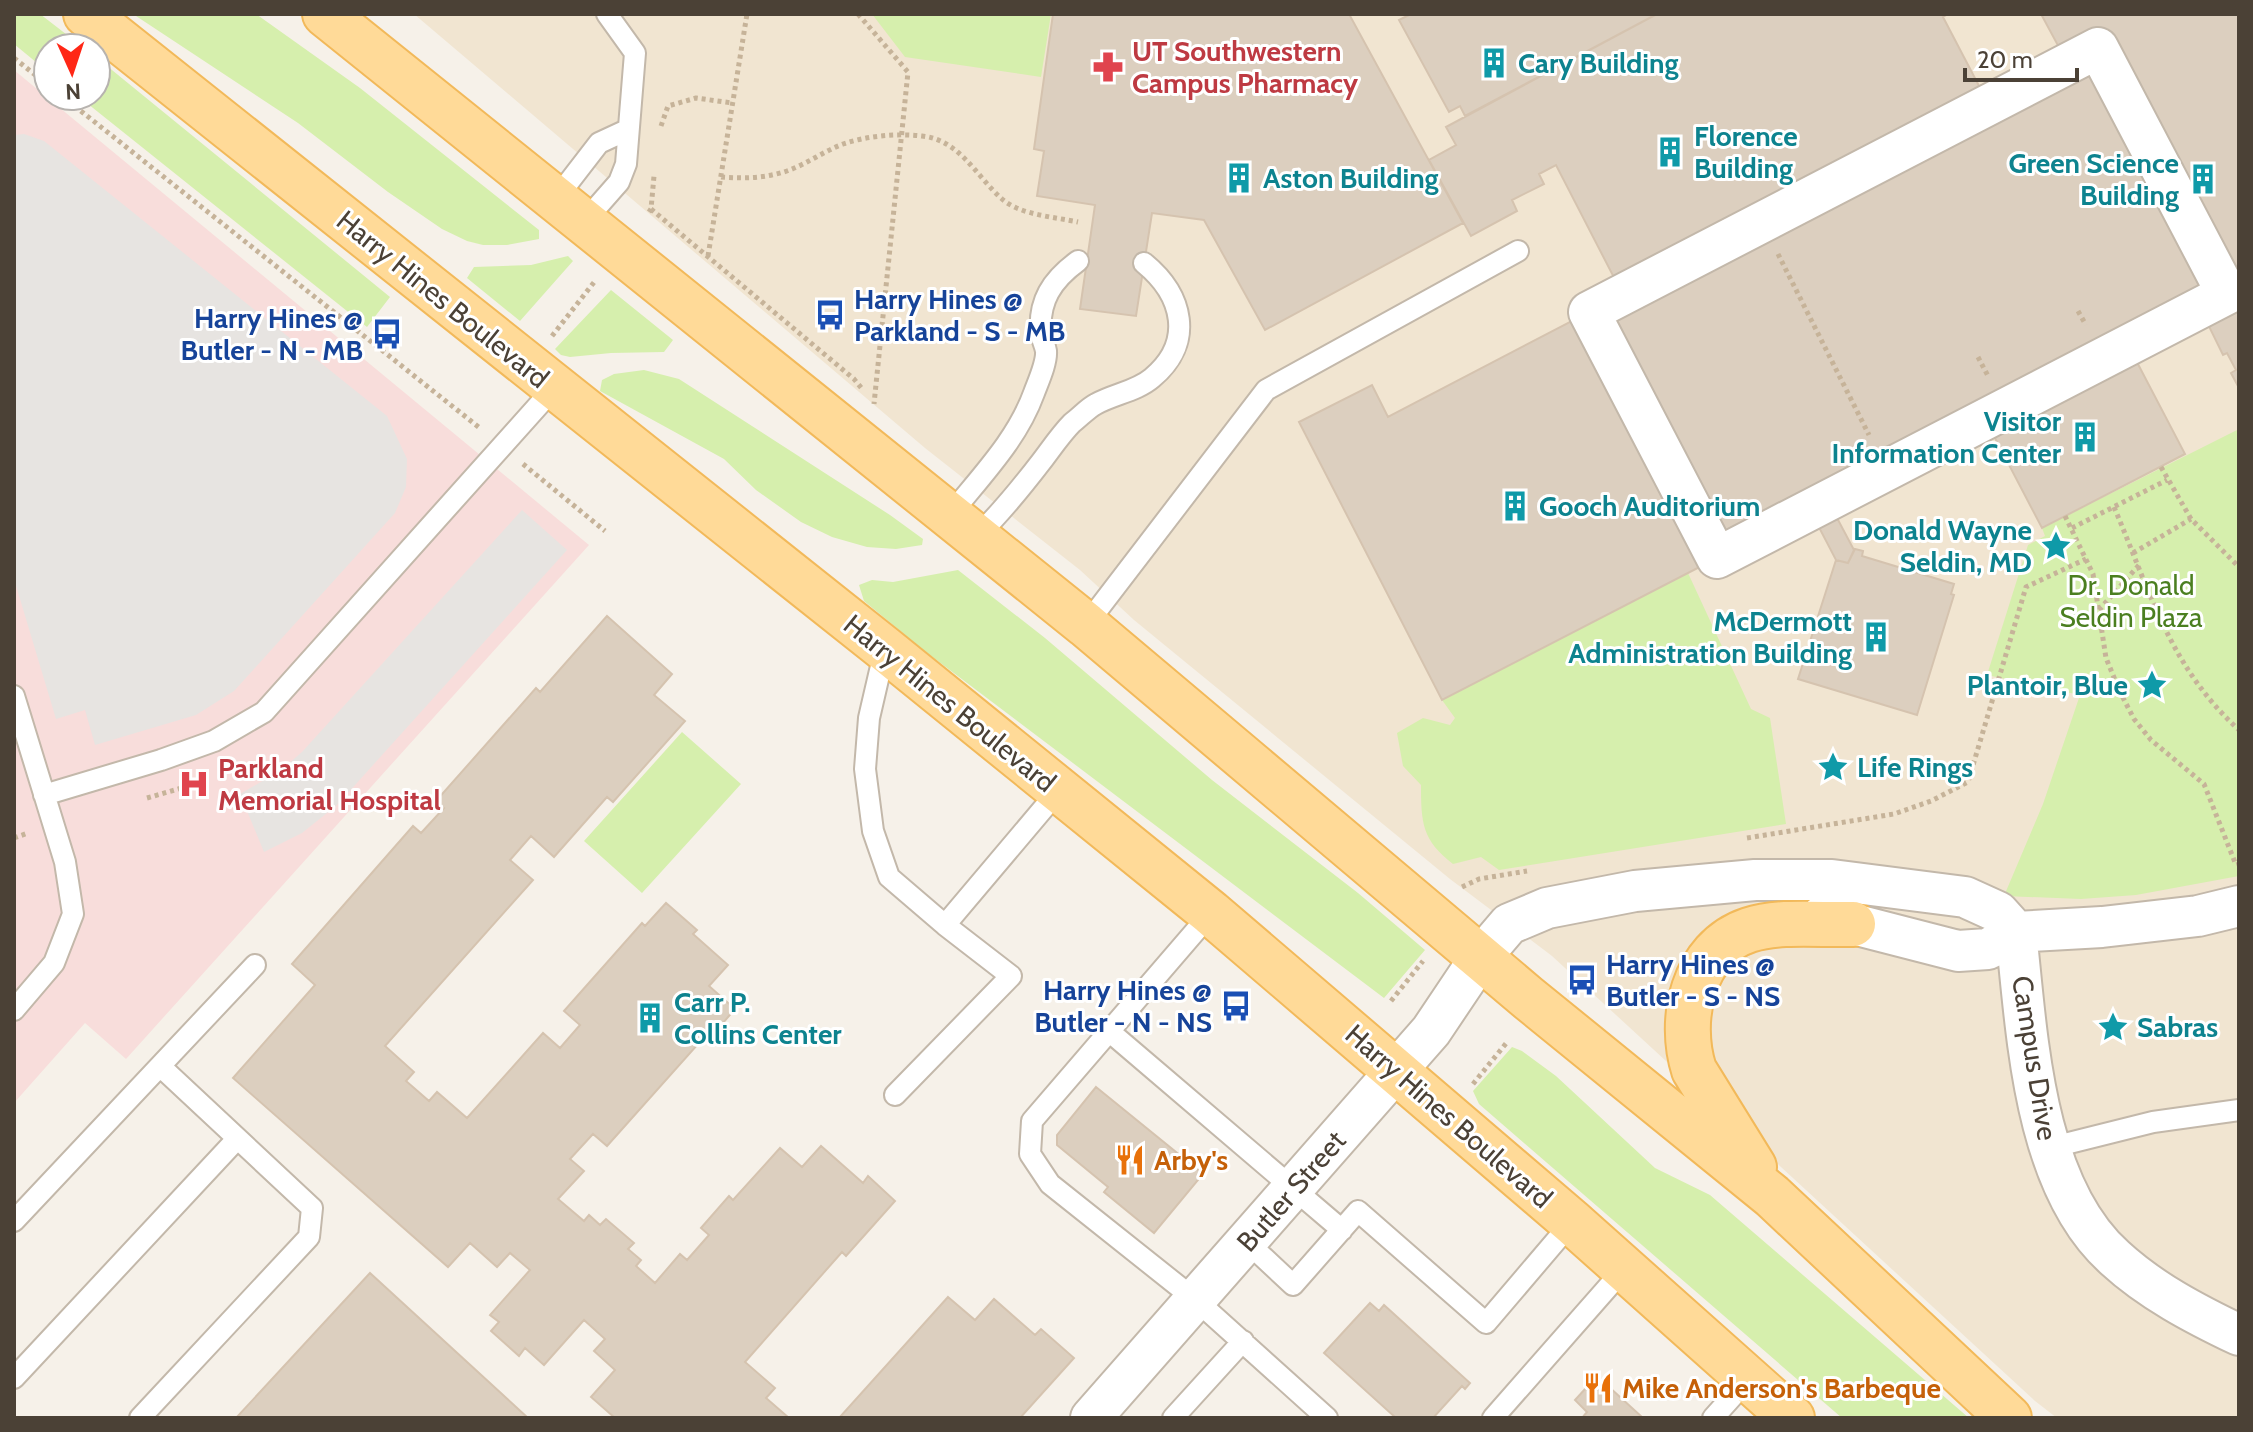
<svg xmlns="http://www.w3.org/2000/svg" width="2253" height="1432" font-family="Cabin,sans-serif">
<rect width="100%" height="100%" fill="#f6f1e9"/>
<path fill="#f1e5d1" d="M414,14H2239V1418H2057L2035,1401L1552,956L1450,879L1134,620L1080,570L925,448Z"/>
<path fill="#f8dddb" d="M14,70L589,545L126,1059L85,1023L14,1103Z"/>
<path fill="#d6efad" d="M14,14H40L84,48H48V72L14,44Z
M133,14H256L360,88L539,230V239L507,245H483L467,241L442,229L388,192L298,123Z
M872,14H1051L1041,77L905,57Z
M96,57L390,297L367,327L78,96H96Z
M568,256L573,261L520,321L467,278L474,267L531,265Z
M611,290L673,340L664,352L611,353L570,357L561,355L555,349Z
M644,370L679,379L890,515L923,539L922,545L896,549L867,547L832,537L801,522L756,490L724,459L600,391L602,380L614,374Z
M2239,429V876L2136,895L2081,899L2004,896L2043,804L2080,695L1987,675L2028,545L2045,536L2042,528Z
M958,570L1045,638L1212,780L1358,893L1425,950L1384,998L926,652L864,601L859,585L872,580L893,582Z
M1688,573L1751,709L1770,718L1786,824L1499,870L1481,857L1453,864C1422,840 1421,823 1421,785L1403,766L1397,733L1423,718L1450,725L1455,718L1442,700Z
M682,732L741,784L642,893L584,841Z
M1512,1047L1522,1051L1556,1076L1655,1168L1710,1195L1969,1418H1842L1479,1104L1473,1091Z"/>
<path fill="#e7e4e1" d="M24,134L44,141L387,416L407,459L406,487L395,513L234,691L196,715L95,745L85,710L56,719L14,579V135Z
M522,510L567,550L337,805L302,833L264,852L240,794L280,771L302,752Z"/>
<path fill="#dccfbf" stroke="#d5c3af" stroke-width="2" d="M1053,14H1349L1463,223L1265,330L1204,220L1152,213L1136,316L1080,309L1095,205L1037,196L1044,151L1034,149Z
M1411,14H1657L1465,116L1460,106L1449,112L1399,20Z
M1657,14H1948L1943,17L1989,105L1623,295L1556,165L1539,174L1544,184L1512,200L1517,211L1471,236L1429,160L1456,145L1446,127Z
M2041,14H2239V388L2231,373L2236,370L2227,353L2223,355L2200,308L2227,294L2098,48L2068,64Z
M2098,48L2227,294L1828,501L1854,550L1848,563L1836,560L1810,510L1717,558L1589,312Z
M1589,312L1717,558L1442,700L1299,422L1372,385L1388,417Z
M2128,345L2185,454L2042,528L1985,419Z
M1855,549L1863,551L1862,556L1954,584L1951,594L1954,595L1917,715L1798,679L1836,560L1848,563Z
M607,616L672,674L654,695L685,721L613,802L607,797L554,857L531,836L510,860L533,880L385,1046L414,1072L406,1081L429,1101L437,1092L467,1118L543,1033L560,1048L580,1025L564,1011L642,923L645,926L666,903L697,930L693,934L728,965L709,986L735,1009L710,1038L706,1035L607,1146L593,1134L570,1159L584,1171L558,1199L584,1221L589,1215L600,1225L606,1219L634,1243L628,1249L641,1260L636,1266L655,1283L680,1254L687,1260L709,1235L701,1228L729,1196L733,1200L780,1148L802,1167L821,1146L863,1183L868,1176L895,1201L846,1256L842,1252L745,1362L775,1388L766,1398L789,1418H615L591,1397L615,1370L594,1351L605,1339L584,1320L544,1365L525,1348L519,1356L491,1331L499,1322L490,1315L530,1270L510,1253L497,1267L470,1243L448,1267L233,1078L315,985L292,964L413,826L421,833L444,808L436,801L536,688L540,692Z
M1096,1087L1203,1174L1154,1233L1104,1192L1108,1187L1057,1145V1135Z
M370,1273L528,1418H236Z
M948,1297L975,1320L994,1299L1035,1335L1041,1329L1074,1358L1020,1418H839Z
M1370,1303L1379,1311L1384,1305L1470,1383L1465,1389L1462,1386L1433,1418H1396L1324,1353Z
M1597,1376L1643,1418H1582L1587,1412L1575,1400Z"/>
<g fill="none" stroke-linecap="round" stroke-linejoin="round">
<g stroke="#c3b8aa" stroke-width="24">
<path id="lane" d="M555,200L599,143L627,130
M583,223L619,182L626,164L635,53L607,14
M950,515C981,476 1017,440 1034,393C1038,382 1047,363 1046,351C1045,345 1042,340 1041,334C1038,301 1052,280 1078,261
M977,536C1001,513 1021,488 1041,462C1051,449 1061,434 1072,423C1080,417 1088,408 1096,404C1114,394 1137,391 1152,378C1195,342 1183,295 1144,263
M1086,625L1266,390L1518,251
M885,649L869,718L865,769L873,831L889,877L945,925
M14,696L65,862L73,914L54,963L14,1010
M44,795L161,760L214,741L264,712L554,388
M1211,913L1032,1121L1030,1154L1050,1184L1197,1301L1327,1418
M1110,1032L1342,1230
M895,1095L1011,976L945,925L1059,790
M2049,1148L2153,1122L2239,1110
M14,1221L255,965
M1247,1242L1293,1285L1358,1211L1486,1323L1572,1222
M14,1378L237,1139
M140,1418L309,1237L312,1208L160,1066
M1173,1418L1243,1341
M1493,1418L1624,1269
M1713,1418L1748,1379"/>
</g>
<g stroke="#c3b8aa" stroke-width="44">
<path id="street" d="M2098,48L2227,294L1717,558L1589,312Z
M1822,916L1958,951L1988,949L2016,932L2102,927L2198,916L2239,906
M2016,932C2027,1034 2033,1185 2115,1258C2151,1291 2195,1314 2239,1335
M1091,1418L1431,1031L1480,958L1509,924L1547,908L1635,891L1755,880H1832L1965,897L1998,912L2016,932"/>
</g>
<g stroke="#f2b95a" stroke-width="48">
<path id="primary" d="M86,14L885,649L1211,913L1572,1222L1792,1418
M325,14L1086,625L1527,997L1772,1196L2009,1418
M1754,1167L1694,1070C1678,1020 1692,949 1749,930C1780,920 1820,925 1853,924"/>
</g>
<path stroke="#c6b399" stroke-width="5" stroke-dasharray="4 4" stroke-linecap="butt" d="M858,14L908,72L874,404
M14,58L48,85
M62,96L481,429
M661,126L668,106L696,98L732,103
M721,177C748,179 774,178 799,166C814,159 827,150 843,144C867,136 896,133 922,136C960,140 976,176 1002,199C1020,215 1055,217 1078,222
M651,209L854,379L863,390
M649,212L651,209L654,176
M1778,254L1869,435
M708,256L747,14
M2078,311L2086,325
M552,336L595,281
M1978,357L1988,376
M523,464L605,531
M2161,467L2191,519L2239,567
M2114,507C2150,591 2169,666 2239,730
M2065,516L2093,574L2106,658L2120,692L2134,719L2151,740L2204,784L2236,865L2239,864
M2072,528L2167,480
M2133,553L2191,519
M2099,610L2139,565
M147,798L192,785
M14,838L28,833
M1747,838L1894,814L1931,801L1968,782L2026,587L2086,559
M1462,887L1479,879L1527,871
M1391,1001L1423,961
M1473,1084L1508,1041"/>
<use href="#lane" stroke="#fff" stroke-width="20"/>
<use href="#street" stroke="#fff" stroke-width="40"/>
<use href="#primary" stroke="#ffda98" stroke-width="44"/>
</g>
<defs>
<g id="building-bare" transform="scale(2.4)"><path d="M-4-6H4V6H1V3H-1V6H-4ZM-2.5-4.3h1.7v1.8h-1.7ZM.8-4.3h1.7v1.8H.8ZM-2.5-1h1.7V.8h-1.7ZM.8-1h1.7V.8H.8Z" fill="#0f9aa8" stroke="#fff" stroke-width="2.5" paint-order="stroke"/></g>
<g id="pharmacy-bare" transform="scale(2.4)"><path d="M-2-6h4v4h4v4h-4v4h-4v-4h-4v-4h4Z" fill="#e0444e" stroke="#fff" stroke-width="2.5" paint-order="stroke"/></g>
<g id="bus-bare" transform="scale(2.4)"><path d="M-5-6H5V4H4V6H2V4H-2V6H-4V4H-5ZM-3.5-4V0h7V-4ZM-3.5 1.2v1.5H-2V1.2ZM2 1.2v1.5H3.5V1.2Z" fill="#1a4fb4" stroke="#fff" stroke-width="2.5" paint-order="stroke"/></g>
<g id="sight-bare" transform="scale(2.4)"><path d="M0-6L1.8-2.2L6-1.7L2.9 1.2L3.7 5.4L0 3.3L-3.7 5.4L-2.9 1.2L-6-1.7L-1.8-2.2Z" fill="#0f9aa8" stroke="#fff" stroke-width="2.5" paint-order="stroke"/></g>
<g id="hospital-bare" transform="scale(2.4)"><path d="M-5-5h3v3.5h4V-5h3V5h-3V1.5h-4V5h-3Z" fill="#e0444e" stroke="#fff" stroke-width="2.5" paint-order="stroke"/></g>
<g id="restaurant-bare" transform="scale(2.4)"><path d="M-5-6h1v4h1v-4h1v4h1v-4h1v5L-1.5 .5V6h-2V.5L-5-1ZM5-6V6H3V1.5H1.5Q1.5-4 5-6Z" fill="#e8710a" stroke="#fff" stroke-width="2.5" paint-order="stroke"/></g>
</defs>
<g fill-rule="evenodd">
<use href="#building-bare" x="1494" y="63"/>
<use href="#pharmacy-bare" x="1108" y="67"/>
<use href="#building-bare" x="1670" y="152"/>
<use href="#building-bare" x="1239" y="178"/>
<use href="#building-bare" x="2203" y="179"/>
<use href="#bus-bare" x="830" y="315"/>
<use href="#bus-bare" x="387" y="334"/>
<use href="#building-bare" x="2085" y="437"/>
<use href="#building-bare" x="1515" y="506"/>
<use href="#sight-bare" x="2056" y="546"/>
<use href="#building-bare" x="1876" y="637"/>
<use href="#sight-bare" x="2152" y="685"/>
<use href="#sight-bare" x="1833" y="767"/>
<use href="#hospital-bare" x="194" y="784"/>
<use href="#bus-bare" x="1582" y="980"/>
<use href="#bus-bare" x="1236" y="1006"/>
<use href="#building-bare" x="650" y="1018"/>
<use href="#sight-bare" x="2113" y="1027"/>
<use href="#restaurant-bare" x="1130" y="1160"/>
<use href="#restaurant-bare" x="1598" y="1388"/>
</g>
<g text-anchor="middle" stroke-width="6" stroke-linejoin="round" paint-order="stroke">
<g font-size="28" font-weight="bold" fill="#be3a42" stroke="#fff" text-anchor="start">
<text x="1132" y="61">UT Southwestern<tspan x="1132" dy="32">Campus Pharmacy</tspan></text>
<text x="218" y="778">Parkland<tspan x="218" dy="32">Memorial Hospital</tspan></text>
</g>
<g font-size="28" font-weight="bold" fill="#0d838f" stroke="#fff" text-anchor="start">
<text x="1518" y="73">Cary Building</text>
<text x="1694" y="146">Florence<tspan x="1694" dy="32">Building</tspan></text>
<text x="2179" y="173" text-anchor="end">Green Science<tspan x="2179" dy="32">Building</tspan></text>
<text x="1263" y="188">Aston Building</text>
<text x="2061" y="431" text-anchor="end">Visitor<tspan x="2061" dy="32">Information Center</tspan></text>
<text x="1539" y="516">Gooch Auditorium</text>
<text x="2032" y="540" text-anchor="end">Donald Wayne<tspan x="2032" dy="32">Seldin, MD</tspan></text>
<text x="1852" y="631" text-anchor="end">McDermott<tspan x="1852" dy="32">Administration Building</tspan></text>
<text x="2128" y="695" text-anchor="end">Plantoir, Blue</text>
<text x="1857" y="777">Life Rings</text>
<text x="674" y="1012">Carr P.<tspan x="674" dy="32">Collins Center</tspan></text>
<text x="2137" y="1037">Sabras</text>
</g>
<g font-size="28" fill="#4b4136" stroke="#fff">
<text transform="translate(443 299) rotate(39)" y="10">Harry Hines Boulevard</text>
<text transform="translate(950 703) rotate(39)" y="10">Harry Hines Boulevard</text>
<text transform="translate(2035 1058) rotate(81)" y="10">Campus Drive</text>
<text transform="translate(1449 1116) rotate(41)" y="10">Harry Hines Boulevard</text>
<text transform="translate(1291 1191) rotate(-49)" y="10">Butler Street</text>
</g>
<g font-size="28" font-weight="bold" fill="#164399" stroke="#fff" text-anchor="start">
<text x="854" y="309">Harry Hines @<tspan x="854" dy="32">Parkland - S - MB</tspan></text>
<text x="363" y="328" text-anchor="end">Harry Hines @<tspan x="363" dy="32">Butler - N - MB</tspan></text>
<text x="1606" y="974">Harry Hines @<tspan x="1606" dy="32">Butler - S - NS</tspan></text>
<text x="1212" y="1000" text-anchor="end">Harry Hines @<tspan x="1212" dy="32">Butler - N - NS</tspan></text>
</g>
<g font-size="28" fill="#4b7f20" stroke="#fff">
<text x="2131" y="595">Dr. Donald<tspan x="2131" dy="32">Seldin Plaza</tspan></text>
</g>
<g font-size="28" font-weight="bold" fill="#c56008" stroke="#fff" text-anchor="start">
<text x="1154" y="1170">Arby's</text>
<text x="1622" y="1398">Mike Anderson's Barbeque</text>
</g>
</g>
<rect width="2253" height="1432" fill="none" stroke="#4b4136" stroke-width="32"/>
<g transform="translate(72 72) rotate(177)"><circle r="38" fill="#ffffff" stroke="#b7b3af" stroke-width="2"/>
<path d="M0-6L14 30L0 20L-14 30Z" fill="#ff2716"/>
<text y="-12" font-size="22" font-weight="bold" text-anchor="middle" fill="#4b4136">N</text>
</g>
<path d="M1965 68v12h112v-12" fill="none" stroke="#4b4136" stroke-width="4"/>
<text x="1977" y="68" font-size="24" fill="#4b4136" stroke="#ffffff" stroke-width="6" paint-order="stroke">20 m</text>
</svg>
